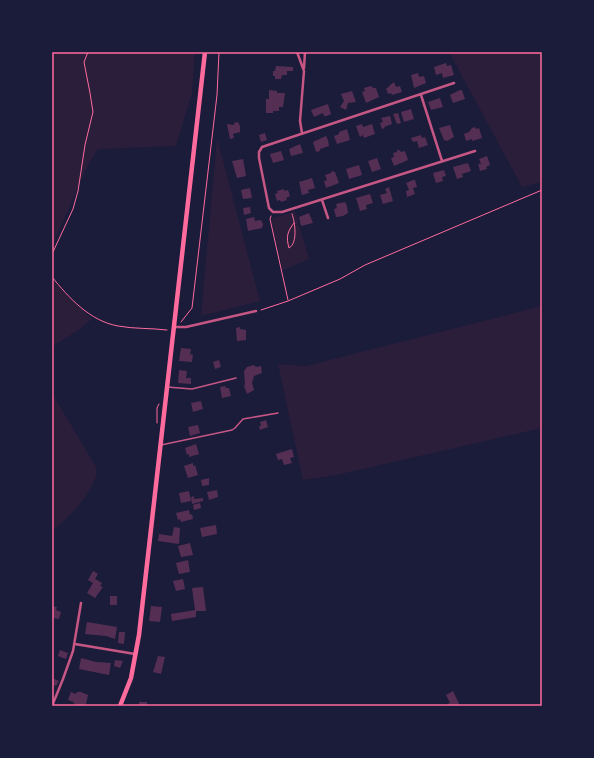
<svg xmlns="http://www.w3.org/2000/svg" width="594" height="758" font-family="Commissioner,sans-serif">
<rect width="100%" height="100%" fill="#1b1b3a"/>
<path fill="#2a1e3b" d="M52,52H195L192,93L176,146L102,149L97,150L86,169L52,247Z
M449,52H542V182L522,187Z
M217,138L260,301L201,316Z
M295,211L309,259L283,270L271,219Z
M52,280L92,319L80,329L52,347Z
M542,306V428L337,475L303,480L278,364L306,366Z
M52,393L96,467L97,473C90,496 71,516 52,531Z"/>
<path fill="#542f53" d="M446,63L447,66L451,65L454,75L443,78L442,73L436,75L434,67Z
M276,66L293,67V71H287V75H282L281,79H275V76H273V71H275Z
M418,73L419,77L424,76L426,83L414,88L411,75Z
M394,82L396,87L400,86L402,92L392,95L391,93L388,94L386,88L389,87V86Z
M371,86L373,88H376L379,97L366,103L362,92L365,91L364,88Z
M269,90L277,91V93H285L283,107H279V111H273V113H266V99H269Z
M460,90H462L465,99L453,103L450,95Z
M352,91L356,102L348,103L346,110L340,107L344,101L341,94Z
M440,98L443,107L431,110L428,102Z
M328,104L331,114L327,116H324L323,113L314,117L311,110Z
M411,109L414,119L404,122L401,112Z
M398,113L401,123L397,124L393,114Z
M390,116L392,124L384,127L385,128L382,129L380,123L383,122L381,118Z
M238,122L240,126V132L233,134L234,138L230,139L227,124L234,125V123Z
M362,124L363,127L372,124L375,134L364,138L363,135L360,137L356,126Z
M450,125L454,137L447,141L444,140L439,128Z
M475,127L476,129L479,128L482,138L472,141V139L466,141L464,134L469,132L472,128Z
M347,129L350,140L337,144L334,136L339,134V132Z
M265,133L267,140L261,142L259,135Z
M421,135L422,138L425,137L428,145L419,148L417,141L413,142L411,138Z
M326,136L328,140L329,146L320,149V151L316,152L313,142Z
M300,144L303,153L291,156L289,149Z
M397,150H399L401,152L405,151L408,160L394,166L391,158L394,157L393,153L397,152Z
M281,151L284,160L273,163L270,154Z
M487,156L490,165L486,167L487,169L480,171L478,164H481L479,159Z
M377,158L381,169L372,172L368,161Z
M243,159L246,176L237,178L232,161Z
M468,163L471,171L462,174L463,177L457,179L453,167Z
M359,165L362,175L349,179L346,169Z
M444,170L446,176L442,177L443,181L436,183L433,173Z
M332,171L335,172L339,183L326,188L324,181L327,180L325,175L331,173Z
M312,178L315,188L308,190L309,193L302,195L299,182Z
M413,180H415L417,187L413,188L415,194L407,197L406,191L409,190L406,183Z
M389,187L393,201L383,204L380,195L387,193L385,189Z
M250,188L252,198L243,199L241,190Z
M284,189V191L288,190L290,196L286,198L287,200L281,202L280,200L277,201L275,194L278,193L277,191Z
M370,194L373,203L366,205L367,209L360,211L356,198Z
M345,202L347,206L348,213L343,216L336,217L334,209L337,208L336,204Z
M250,207L251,213L244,215L243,208Z
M309,213L313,223L301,226L299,217Z
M254,217L255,221L261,220L263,224L262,228L248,231L246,219Z
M240,327V329L246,330V340L237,341L236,328Z
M181,348L191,349L190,354L193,355L192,362L179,361Z
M219,360L221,367L215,369L213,362Z
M254,365L256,367L261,366L262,373L254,376L252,383L254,390L247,394L244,386L245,384L244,371L247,367Z
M179,370L187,371L186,378H191V384L178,383Z
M225,386L226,388H229L231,396L222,398L220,387Z
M201,401L203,409L193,412L191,403Z
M266,420L268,427L260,430L259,426H261L260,422Z
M198,425L200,433L190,436L188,427Z
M196,444L199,454L189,457V454L187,455L185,448Z
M292,449L294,457L290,458L292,463L284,465L282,459L278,460L276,454Z
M193,463V466L195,465L198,475L188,478L184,466Z
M209,478V485L202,486L201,480Z
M217,490L218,497L209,500L207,492Z
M189,491L191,501L181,503L179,493Z
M194,496V499L203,498V501L192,504L191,497Z
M200,503L201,508L194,510L193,505Z
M189,510L190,515L192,514L193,519L181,522L180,519L178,520L176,513Z
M216,525L217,534L202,537L200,528Z
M174,527L180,528L179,544L158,541L159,534L172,536Z
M190,543L193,555L181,557L178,546Z
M188,560L190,572L179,574L176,563Z
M93,571L98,574L95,579L102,583L100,586L103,587L95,598L87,593L93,583L88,580Z
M183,579L185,589L176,591L173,581Z
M203,587L206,611H196V617L172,621L171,614L195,610L192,588Z
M110,596H117V605H110Z
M52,606L57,607L56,610L61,612L59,619L52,618Z
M151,606L162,607L160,622L149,621Z
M87,622L117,627L115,639L106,636L85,634Z
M119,632H125L124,644L118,643Z
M60,650L68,653L66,659L58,656Z
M158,656L165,657L161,674L153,672Z
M81,658L96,662L111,663L109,675L79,669Z
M115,660L123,661L120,668L114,666Z
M52,678L59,681L56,686L52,684Z
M453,691L460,706H448L447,704L450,703L446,695Z
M71,692L76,694L77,692H81L88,695L86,704L84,706H78L73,703L74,702L68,700Z
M139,702H147V706H139Z"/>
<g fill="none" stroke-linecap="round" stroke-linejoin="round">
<path stroke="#ff6b9d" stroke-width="1" d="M292,214C295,222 298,243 289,248C286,237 287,232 294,223
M271,216L270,219L288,300
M52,254L73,209L78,191L85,145L91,120L93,112L90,93L84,62L88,52
M52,277C69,298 90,321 118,326C134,329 151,328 167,330
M261,310L288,301L340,279L365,265L542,190
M181,322L192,308L217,95L219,52
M157,423V408L159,404"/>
<path stroke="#c65784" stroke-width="1.5" d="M167,387L192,389L236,378
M161,445L232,430L235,428L243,419L278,413"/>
<path stroke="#c65784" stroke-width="2.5" d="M297,52L304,71L300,121L302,133
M304,68L305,52
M454,83L262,147L259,152V158L269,208L273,212H282L475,151
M421,95L442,161
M322,200L328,218
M174,327H186L256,311
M75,644L135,654
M52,706L63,679L73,651L81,603"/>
<path stroke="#ff6b9d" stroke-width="4.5" d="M120,706L131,678L139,635L205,52"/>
</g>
<rect width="594" height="758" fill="none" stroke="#1b1b3a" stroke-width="106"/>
<rect x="53" y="53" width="488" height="652" fill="none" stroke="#ff6b9d" stroke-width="1.5"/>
</svg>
